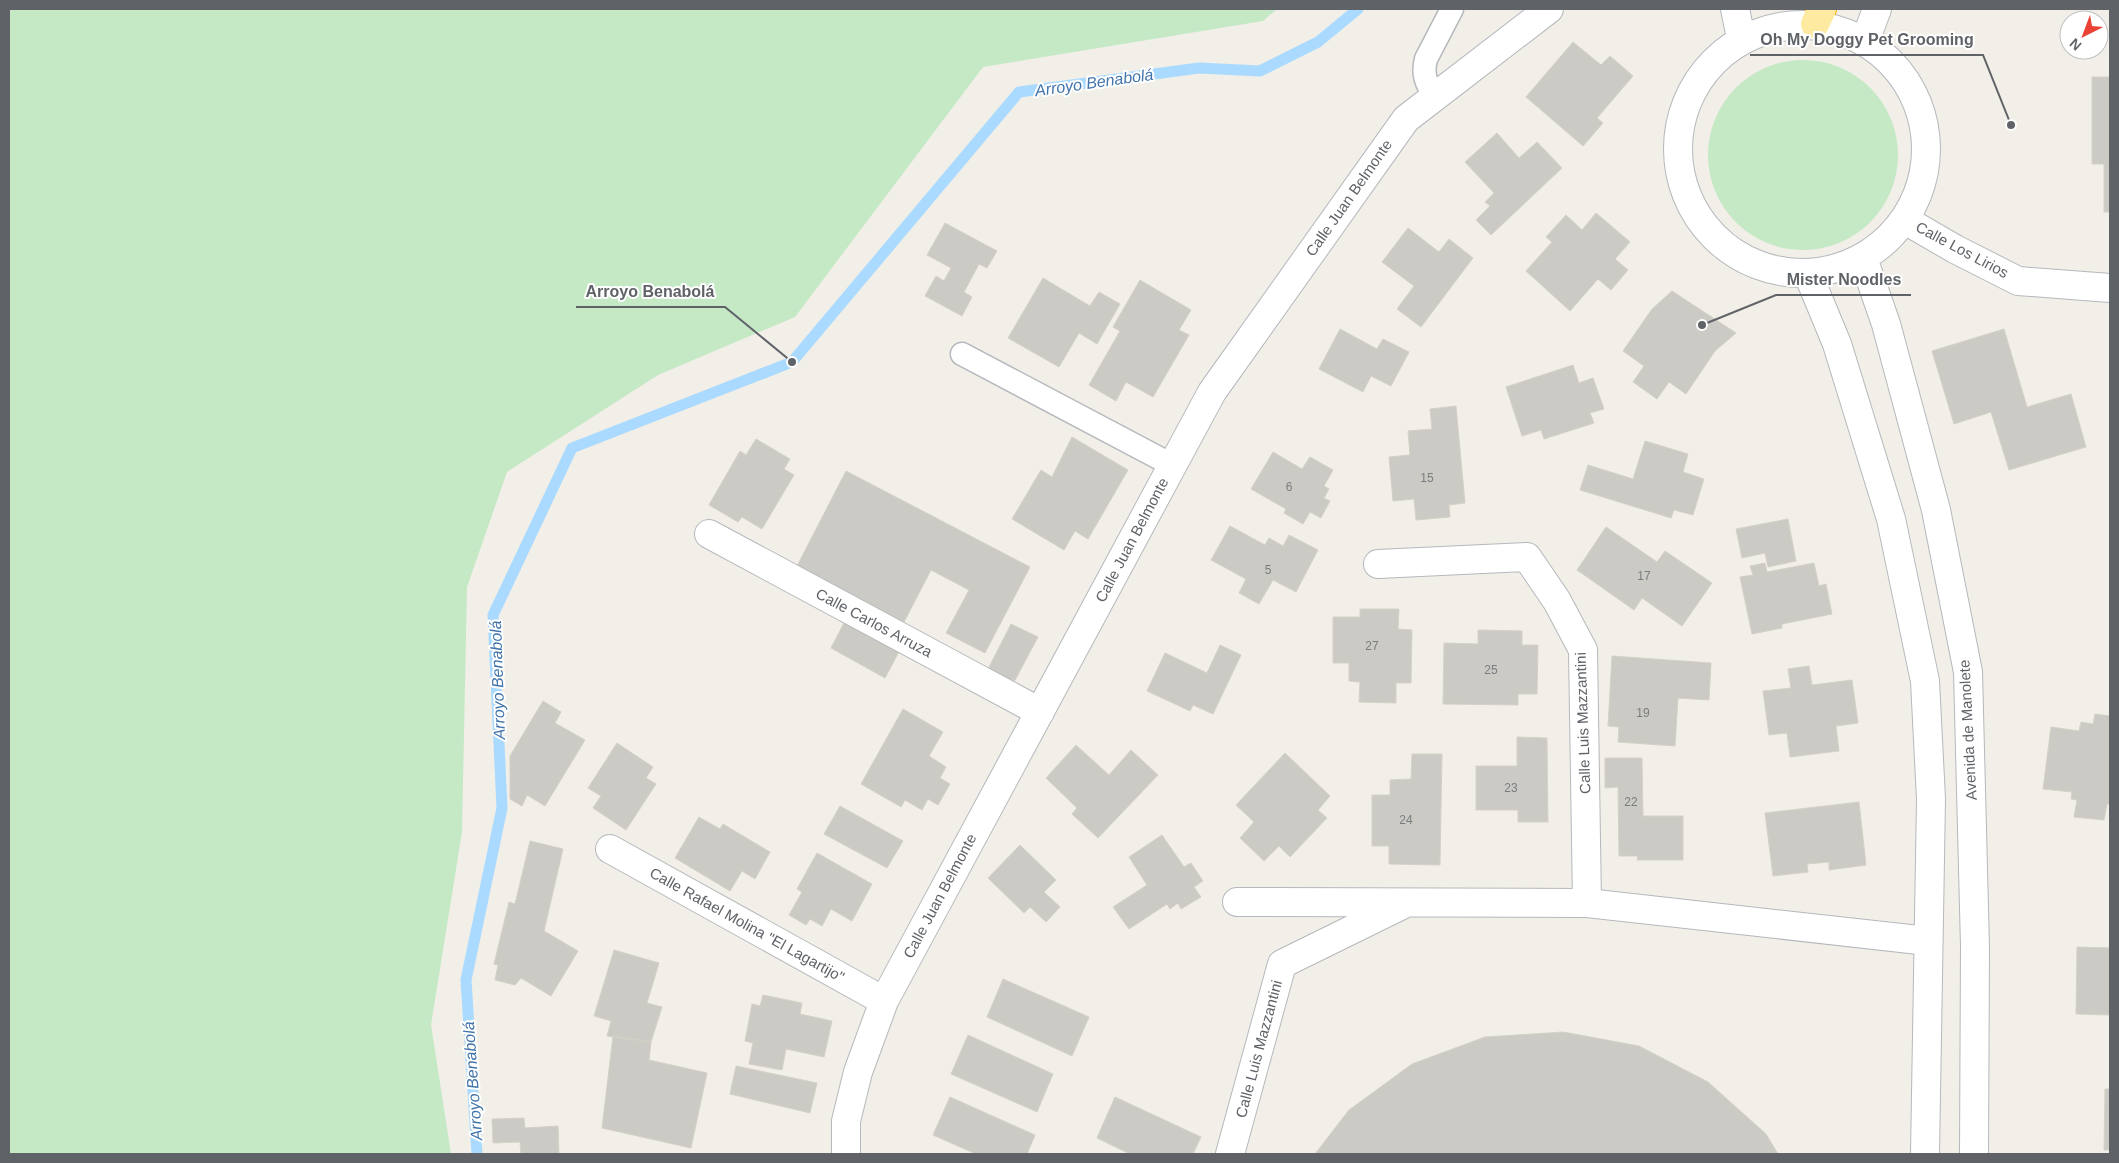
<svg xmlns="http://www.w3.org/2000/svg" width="2119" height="1163" font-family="Helvetica,sans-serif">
<rect width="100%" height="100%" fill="#f1efe8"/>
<path fill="#c5e8c5" d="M9,9H1277L1263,21L983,67L795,317L658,375L507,472L467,587L462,832L431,1025L451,1154H9Z
M1708 155a95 95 0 1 1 190 0a95 95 0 1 1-190 0Z"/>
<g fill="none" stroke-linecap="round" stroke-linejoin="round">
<path stroke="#aadaff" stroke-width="11" d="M477,1154L466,980L502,808L493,615L572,448L792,362L1019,92L1199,68L1260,71L1318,42L1358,9"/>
</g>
<path fill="#cccac5" stroke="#d6d1c6" d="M1573,42L1601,65L1610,56L1633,76L1597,118L1603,123L1583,146L1526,97Z
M2092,77H2110V212H2104V164H2092Z
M1497,133L1519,158L1537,142L1562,168L1491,235L1476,220L1490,206L1485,202L1494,193L1465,162Z
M1596,213L1630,242L1615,259L1628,270L1611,290L1598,279L1570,311L1526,271L1552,242L1546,237L1566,215L1582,230Z
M945,223L997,251L987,268L979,264L964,292L972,297L962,316L925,296L936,276L944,281L951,268L927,255Z
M1408,228L1439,252L1449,239L1473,258L1421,327L1397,309L1414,286L1382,262Z
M1043,278L1090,306L1099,292L1120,304L1097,344L1079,333L1059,367L1008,338Z
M1140,280L1191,310L1179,330L1189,335L1153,397L1126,382L1116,401L1089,385L1120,331L1113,327Z
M1672,291L1736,333L1715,351L1686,394L1669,382L1657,399L1633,382L1644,366L1623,351L1652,309Z
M1340,329L1377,349L1383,339L1409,352L1391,386L1371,376L1363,392L1319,369Z
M2004,329L2027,407L2071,394L2086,447L2009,470L1991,412L1954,424L1932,351Z
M1573,365L1579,383L1593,378L1604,409L1590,413L1594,423L1544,439L1541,430L1522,436L1506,387Z
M1456,406L1465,503L1449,505L1450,517L1416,520L1414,499L1393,501L1389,457L1410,455L1408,431L1432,429L1430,409Z
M1072,437L1128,470L1088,539L1075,531L1064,550L1012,519L1041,470L1052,477Z
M756,439L790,459L784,469L794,475L762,529L742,517L738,522L709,505L740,451L746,455Z
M1645,441L1688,454L1683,472L1704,479L1693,515L1674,510L1671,518L1580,490L1588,465L1633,479Z
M1273,452L1302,469L1310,457L1333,470L1324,486L1329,489L1324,498L1330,501L1321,518L1310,512L1303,524L1284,513L1286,509L1251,489Z
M846,471L1030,567L985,653L946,633L969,590L931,570L903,624L796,568Z
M1788,519L1796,561L1768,567L1765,553L1742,558L1736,529Z
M1230,526L1265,545L1269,538L1283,546L1289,535L1318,550L1296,592L1273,580L1259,604L1239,593L1246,579L1211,560Z
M1606,527L1657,562L1665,551L1712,583L1682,626L1642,598L1634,610L1577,570Z
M1765,563L1767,572L1814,563L1819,586L1826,584L1832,614L1782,624V628L1752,634L1740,577L1753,575L1750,566Z
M1360,609H1399L1398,629L1412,630L1411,683H1396V703L1359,702L1360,682L1349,681V663H1333V617H1360Z
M846,619L901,648L885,678L831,648Z
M1011,624L1038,637L1013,684L987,671Z
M1478,630L1522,631V645H1538L1537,694H1518V705L1443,704L1444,643L1478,644Z
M1220,645L1241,655L1213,714L1193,705L1190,711L1147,691L1165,653L1207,673Z
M1612,656L1711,663L1709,700L1678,698L1675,746L1618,742L1619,727L1608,726Z
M1809,666L1812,685L1852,680L1858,723L1836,726L1839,751L1790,757L1787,733L1769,735L1763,691L1791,688L1788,669Z
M543,701L561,712L555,723L585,740L545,806L527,795L522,806L510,799V756Z
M903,709L943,732L929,756L946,767L940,778L950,784L938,805L928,799L922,810L905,800L901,807L861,784Z
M2095,714L2110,716V804H2107L2104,820L2074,817L2077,800L2071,799L2072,792L2043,789L2051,727L2079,731L2081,722L2093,724Z
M1517,737L1547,738L1548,822H1518V810H1476V766H1517Z
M617,743L653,767L646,778L656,784L626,830L593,808L601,796L588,788Z
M1076,745L1109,775L1131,750L1158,775L1098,838L1072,814L1077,808L1046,778Z
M1285,753L1330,796L1318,810L1327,818L1290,857L1279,846L1264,861L1240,838L1254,822L1236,805Z
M1412,754H1442L1440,865L1389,864V846H1372V795H1390V780L1411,779Z
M1605,758H1642L1643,816H1683V860H1637L1638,856H1619L1618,787L1605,788Z
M1859,802L1866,865L1829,870V862L1807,864L1808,872L1773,876L1765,813Z
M840,806L903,841L887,868L824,834Z
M699,817L720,829L723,824L770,852L755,879L742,871L730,891L675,858Z
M1162,835L1184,867L1191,863L1203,881L1194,887L1201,897L1181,909L1178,903L1170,909L1167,904L1129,929L1113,907L1147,885L1129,857Z
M530,841L563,849L544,931L578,951L551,996L521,978L515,985L495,980L498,965L494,964L509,902L515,904Z
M1020,845L1056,880L1044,892L1060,907L1046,922L1030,907L1024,913L988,878Z
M817,853L872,884L852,921L831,909L822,926L810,919L806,925L789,915L802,892L797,889Z
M2077,947L2110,948V1015L2076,1014Z
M614,950L659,963L647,1003L662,1007L651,1042L607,1036L611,1021L594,1016Z
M1003,979L1089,1017L1072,1056L987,1017Z
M763,995L802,1003L800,1014L832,1021L824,1057L786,1049L782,1070L749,1064L753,1043L745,1041L752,1004L760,1006Z
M1563,1032L1639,1046L1708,1082L1766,1134L1778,1154H1315L1349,1110L1412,1064L1485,1037Z
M968,1035L1053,1074L1037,1112L951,1074Z
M613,1036L651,1042L649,1060L707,1073L691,1148L602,1128Z
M736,1066L817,1083L810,1113L730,1094Z
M2105,1089H2110V1150H2104Z
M950,1097L1035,1135L1027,1154H976L933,1135Z
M1115,1097L1201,1137L1193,1154H1130L1097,1138Z
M524,1118L525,1128L558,1126L559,1154H521L520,1142L493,1143L492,1119Z"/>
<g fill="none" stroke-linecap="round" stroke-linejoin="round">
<g stroke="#b5b8bc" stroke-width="25">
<path id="service" d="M1435,96C1426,84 1422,74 1426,59L1452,9
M962,354L1172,465"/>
</g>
<g stroke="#b5b8bc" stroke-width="30">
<path id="minor" d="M1905,220L1955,249L2018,281L2110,288
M709,534L1040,712
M1378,564L1527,557L1557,601L1583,650L1587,903
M610,849L884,1001
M1237,902L1587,903L1928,941
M846,1154V1121L858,1072L884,1001L1212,392L1406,119L1549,9
M1230,1154L1282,964L1402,905"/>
</g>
<g stroke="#b5b8bc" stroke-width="30">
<path id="tertiary" d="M1735,9L1741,38
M1678 149a124 124 0 1 1 248 0a124 124 0 1 1-248 0Z
M1865,41L1877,9
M1863,258L1886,324L1936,510L1968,672L1975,947L1974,1154
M1808,274L1837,344L1891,519L1925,681L1931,799L1925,1154"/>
</g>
<g stroke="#f9ab00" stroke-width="30">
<path id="trunk" d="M1815,24L1822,9"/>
</g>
<use href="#service" stroke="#fff" stroke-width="22"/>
<use href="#minor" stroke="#fff" stroke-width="28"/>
<use href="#tertiary" stroke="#fff" stroke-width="28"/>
<use href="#trunk" stroke="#feeaa1" stroke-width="28"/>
</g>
<g text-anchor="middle" stroke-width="4" stroke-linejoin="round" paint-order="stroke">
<g font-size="12" fill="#7a7d7f">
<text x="1427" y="482">15</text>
<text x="1289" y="491">6</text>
<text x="1268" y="574">5</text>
<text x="1644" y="580">17</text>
<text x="1372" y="650">27</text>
<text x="1491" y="674">25</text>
<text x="1643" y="717">19</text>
<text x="1511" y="792">23</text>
<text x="1631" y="806">22</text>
<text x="1406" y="824">24</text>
</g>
<g font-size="15" fill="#5f6368" stroke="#fff">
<text transform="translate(1349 198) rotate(-55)" y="5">Calle Juan Belmonte</text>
<text transform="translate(1962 250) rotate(28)" y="5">Calle Los Lirios</text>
<text transform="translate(1132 540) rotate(-62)" y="5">Calle Juan Belmonte</text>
<text transform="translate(874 623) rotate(28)" y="5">Calle Carlos Arruza</text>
<text transform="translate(1583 723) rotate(-92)" y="5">Calle Luis Mazzantini</text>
<text transform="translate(1968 730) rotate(-93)" y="5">Avenida de Manolete</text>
<text transform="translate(940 896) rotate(-62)" y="5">Calle Juan Belmonte</text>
<text transform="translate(747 925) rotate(29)" y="5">Calle Rafael Molina "El Lagartijo"</text>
<text transform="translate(1259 1049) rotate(-75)" y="5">Calle Luis Mazzantini</text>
</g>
<g font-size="16" font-style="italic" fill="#4174aa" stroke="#fff">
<text transform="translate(1094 82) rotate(-8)" y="6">Arroyo Benabolá</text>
<text transform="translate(497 680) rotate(-92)" y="6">Arroyo Benabolá</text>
<text transform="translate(472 1081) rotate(-94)" y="6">Arroyo Benabolá</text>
</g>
</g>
<path fill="none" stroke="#5f6368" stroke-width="2" d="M2011 125L1983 55H1750M1702 325L1776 295H1911M792 362L725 307H576"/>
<g fill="#5f6368" stroke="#fff" stroke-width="2">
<circle cx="2011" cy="125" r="5"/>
<circle cx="1702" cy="325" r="5"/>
<circle cx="792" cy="362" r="5"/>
</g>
<g font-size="16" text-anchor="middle" font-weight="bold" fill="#5f6368" stroke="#fff" stroke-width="4" stroke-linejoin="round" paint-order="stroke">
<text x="1867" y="45">Oh My Doggy Pet Grooming</text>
<text x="1844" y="285">Mister Noodles</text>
<text x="650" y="297">Arroyo Benabolá</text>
</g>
<rect width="2119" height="1163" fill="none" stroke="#5f6368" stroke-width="20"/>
<g transform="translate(2084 35) rotate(222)"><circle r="24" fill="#ffffff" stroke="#bfc1c3"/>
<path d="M0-4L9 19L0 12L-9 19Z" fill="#ea4335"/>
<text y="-8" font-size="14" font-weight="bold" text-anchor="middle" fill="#5f6368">N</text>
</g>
</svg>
